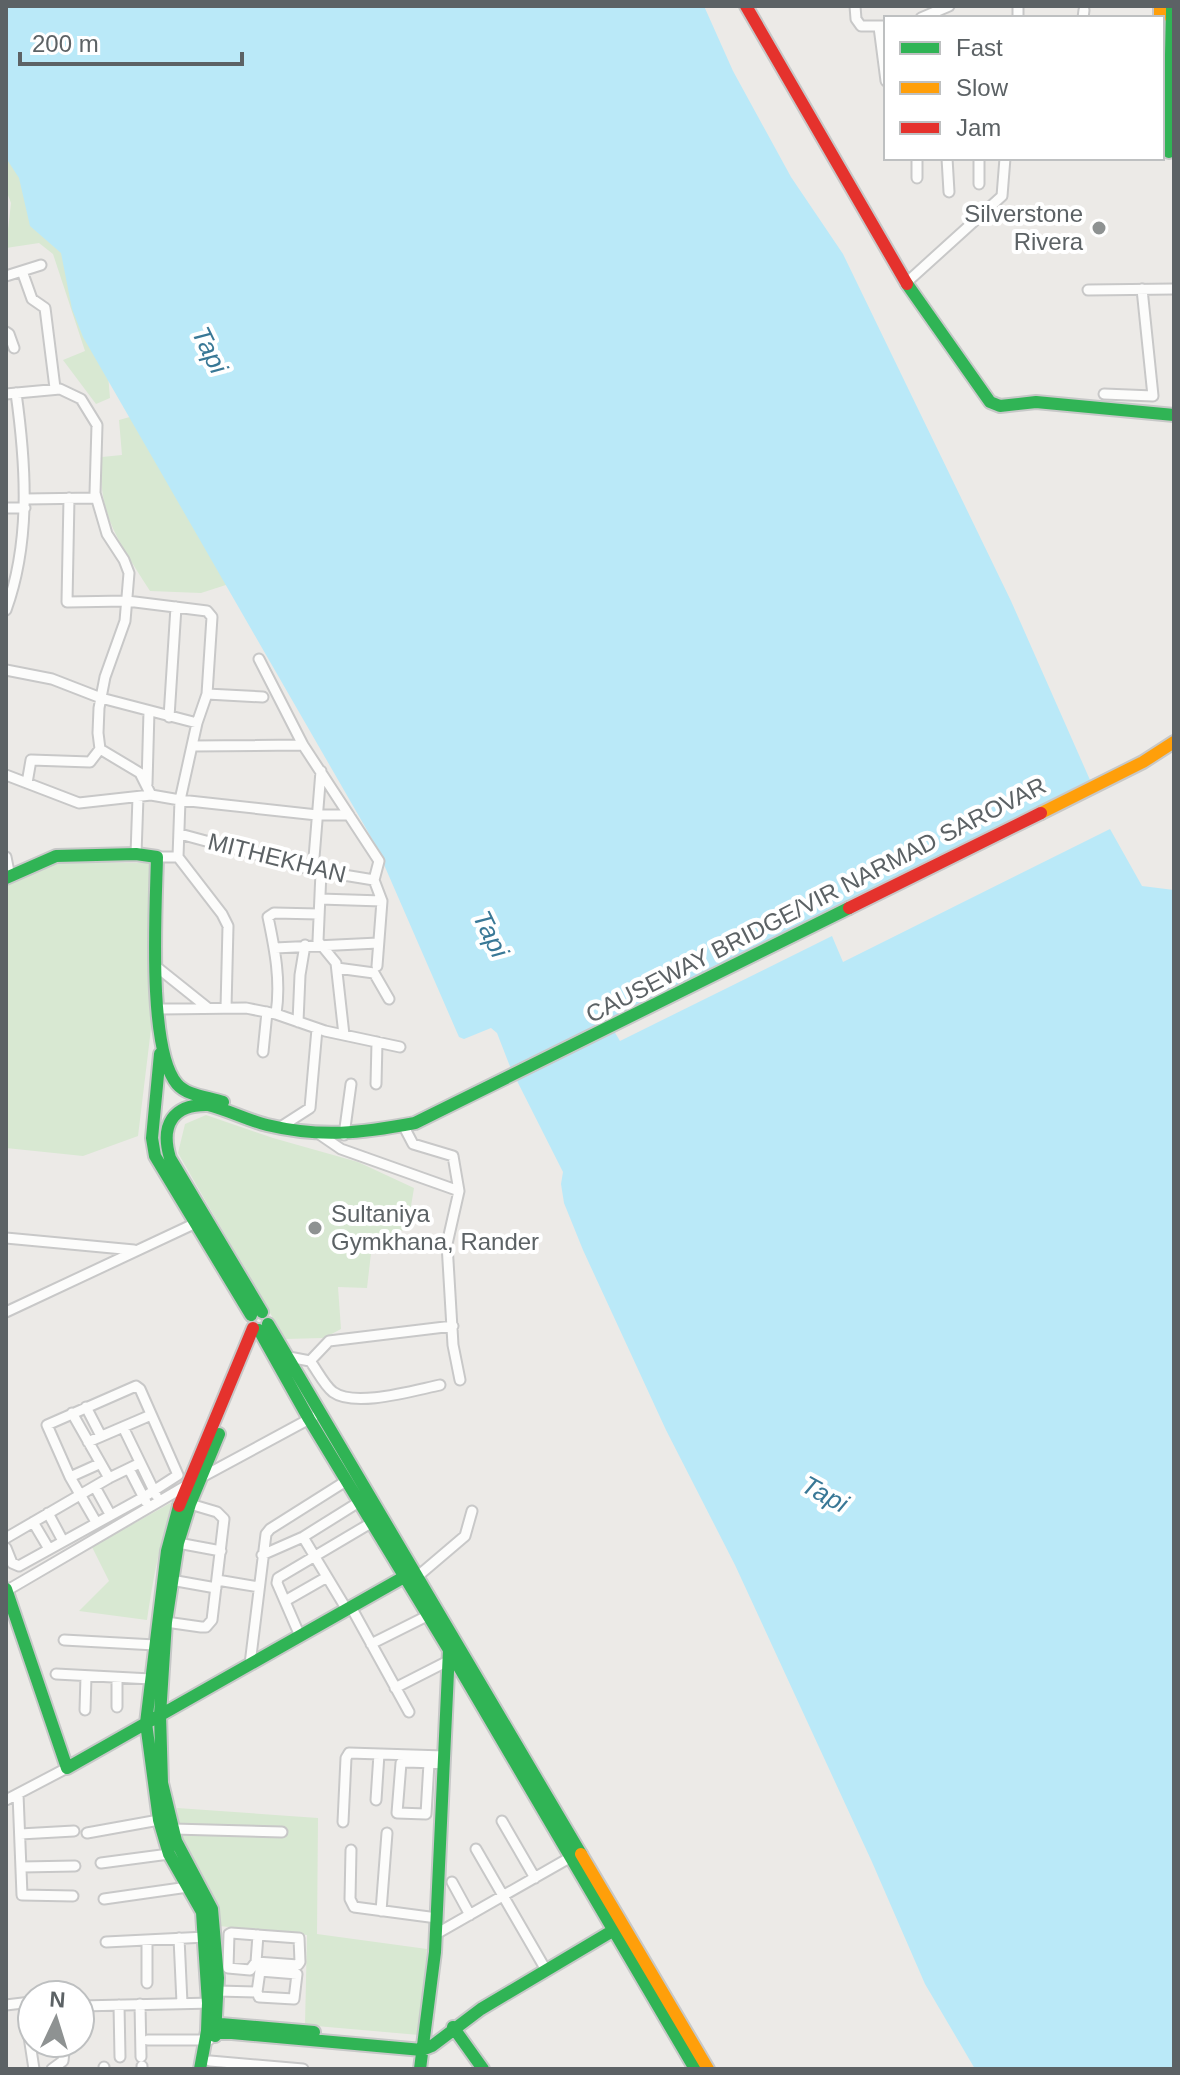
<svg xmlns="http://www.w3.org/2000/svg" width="1180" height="2075" font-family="Arial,sans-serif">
<rect width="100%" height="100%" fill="#eceae7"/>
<path fill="#d8e8d2" d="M6,151L80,251L105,339L110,398L96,404L63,360L85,351L53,254L39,243L6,248L11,203L6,190Z
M137,415L232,583L201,593L150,591C121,545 96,514 102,457L122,455L119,420Z
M57,862L151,863L154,1004L138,1136L83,1156L6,1148V884Z
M206,1115L273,1138L358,1162L414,1188L407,1230L396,1231L394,1239L373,1236L367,1288L338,1287L341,1329L324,1338L285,1339L178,1153L185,1124Z
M174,1501C160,1540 153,1579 147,1620L79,1611L109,1581L92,1547Z
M177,1808L318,1818L317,1934L427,1949L419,2035L305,2025L307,1935L219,1926L217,1905L181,1840Z"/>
<path fill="#bae9f8" d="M6,6H704L733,71L791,177L843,254L1011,601L1090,780L608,1021L620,1041L832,936L843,962L1110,829L1142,886L1174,890V2069H975L925,1984L872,1862L735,1565L666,1430L583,1250L564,1203L561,1184L563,1172L511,1069L497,1033L491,1028L464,1039L459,1037L375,844L83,337L72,309L61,253L30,226L19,178L6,158Z"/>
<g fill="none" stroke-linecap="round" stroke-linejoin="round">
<g stroke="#c8c8c8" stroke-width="13">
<path id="street" d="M855,6L856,19L861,26H886
M921,18L949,6
M1018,18V6
M1083,18L1084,10
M879,27L886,81
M917,158V178
M947,158L949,192
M979,158V184
M22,271L32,299L45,308L55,388
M6,276L41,265
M906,283L1002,196L1005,158
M1088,290L1174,289
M6,332L9,334L14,348
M6,394L60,389L81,399L97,425L95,493L107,534L124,560L129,573L125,621L105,677L99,708L98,733L100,749L140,773L151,795L180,800L178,857H157
M1104,394L1153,396L1142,289
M69,498L67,602L127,601L207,611L212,617L207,694L197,723L180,800L317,815H349
M25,499L96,498
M6,508H25
M6,610C31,541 26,465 16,393
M259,659L303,745L379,861L374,880L382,901L377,966
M6,670L52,679L101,698L197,723
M207,694L263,697
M169,717L176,607
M193,746L303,745
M6,775L79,803L151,795
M27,783L31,760L90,762L100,749
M147,784L149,711
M180,834L313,870L374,880
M136,854L138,797
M6,857L10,877
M178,857L222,914L228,926L226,1008
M313,870L321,771
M321,872L318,941L336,963L344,1035
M320,899L382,901
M275,948L378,943
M158,968L208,1008
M337,968L374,973L389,999
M159,1009L246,1008L276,1014L325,1031L400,1047
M276,1014C281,981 275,950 268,917L274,913L319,914
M298,1022L300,975L305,945
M263,1052L267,1012
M376,1084L377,1042
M403,1125L413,1144L453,1156L459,1191L447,1244L453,1345L460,1380
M282,1126L310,1108L317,1029
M319,1134L341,1149L459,1191
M344,1135L351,1084
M6,1238L134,1250
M6,1312L198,1222
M289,1357L310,1361C317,1370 324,1385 333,1392C355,1408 415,1390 440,1385
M310,1361L329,1341L453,1326
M86,1407L101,1436
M72,1413L109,1478
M123,1427L156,1495
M88,1442L151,1415
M129,1469L146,1502
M70,1477L99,1464
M95,1487L110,1514
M48,1513L63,1541
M33,1522L49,1549
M303,1537L347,1610
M6,1538L109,1478L140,1463
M178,1543L221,1551
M6,1548L12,1563L19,1566L144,1497L178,1475L140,1389L136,1386L47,1425L70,1477L96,1522
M262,1555L303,1537L359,1502
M418,1576L465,1536L472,1511
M171,1580L216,1588
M217,1580L259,1587
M6,1591L189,1484L313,1417
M285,1601L327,1577
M351,1607L409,1712
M166,1622L201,1627H206L212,1620L224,1519L217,1512L190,1504
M300,1636L277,1583L278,1578L371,1523
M64,1640L155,1645
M371,1644L427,1616
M250,1664L266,1534L270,1529L346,1481
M56,1674L151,1679
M395,1688L448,1661
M117,1707V1678
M85,1710L86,1676
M429,1763L426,1814L397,1813L401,1763L405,1762C418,1762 431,1763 444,1764
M18,1794L22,1895L73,1896
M6,1800L67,1768
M376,1800L379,1754
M502,1821L535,1878
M343,1822L346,1758L349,1753L444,1756
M173,1829L282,1832
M87,1833L159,1820
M20,1834L74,1831
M476,1849L546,1970
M351,1850L350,1899L354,1907L437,1918
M101,1863L169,1854
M22,1867L75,1866
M452,1882L470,1915
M104,1899L188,1887
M381,1911L387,1833
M436,1934L571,1857
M179,1938L182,2003
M106,1942L206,1937
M256,1962L250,1970L228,1968L229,1934L231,1933L298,1938H299L300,1962L298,1965L256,1962L258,1935
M147,1983V1940
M217,1991L257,1992L259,1997L294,1999L297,1974L260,1971L257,1992
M140,2004L141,2057
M6,2005L31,2002
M119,2005L120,2057
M80,2006L213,2003
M28,2030L34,2069
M148,2040H209
M210,2061L303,2069
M52,2069L63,2061L65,2043
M104,2069V2067
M142,2069V2066"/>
</g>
<g stroke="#c7c8c8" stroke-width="16">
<path id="fast" d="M1169,152L1172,6
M907,284L990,402L1000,406L1036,402L1174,415
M6,878L56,856L136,854L157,857C156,905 147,1049 177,1084C187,1096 209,1097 223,1102
M160,1054L152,1138L155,1156L251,1315
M262,1312L170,1158C160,1125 173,1104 208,1105C228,1110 247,1120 267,1125C321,1138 362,1133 415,1123L849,908
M268,1324L581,1854
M259,1330L309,1419L449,1650L695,2069
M179,1506L167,1551L146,1723L159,1820L169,1854L202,1912L208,2003L207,2031L200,2069
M6,1589L67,1768L404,1577
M209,2023L314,2032
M453,2027L483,2069
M210,2031L422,2050L432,2046L481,2009L619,1927
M215,2036L218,1978L212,1909L176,1841L162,1783L160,1715L166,1622L178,1543L190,1504L219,1434
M420,2069L435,1952L449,1650"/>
</g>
<g stroke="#c7c8c8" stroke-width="16">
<path id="slow" d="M1160,6V18
M1041,813L1143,762L1174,742
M581,1854L708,2069"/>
</g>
<g stroke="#c7c8c8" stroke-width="16">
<path id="jam" d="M746,6L907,284
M849,908L1041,813
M179,1506L253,1328"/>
</g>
<use href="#street" stroke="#fcfcfb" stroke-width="9"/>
<use href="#fast" stroke="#30b455" stroke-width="12"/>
<use href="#slow" stroke="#ff9f0a" stroke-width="12"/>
<use href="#jam" stroke="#e5322d" stroke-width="12"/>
</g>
<g fill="#8e9292" stroke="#fff" stroke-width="3">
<circle cx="1099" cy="228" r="8"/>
<circle cx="315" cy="1228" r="8"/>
</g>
<g text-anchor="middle" stroke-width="8" stroke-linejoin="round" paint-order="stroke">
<g font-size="24" fill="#5c6265" stroke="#fff" text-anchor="end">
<text x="1083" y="222">Silverstone<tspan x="1083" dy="28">Rivera</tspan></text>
<text x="331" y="1222" text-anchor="start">Sultaniya<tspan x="331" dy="28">Gymkhana, Rander</tspan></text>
</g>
<g font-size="24" fill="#5c6265" stroke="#fff">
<text transform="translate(277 858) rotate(14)" y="8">MITHEKHAN</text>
<text transform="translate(816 900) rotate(-27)" y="8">CAUSEWAY BRIDGE/VIR NARMAD SAROVAR</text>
</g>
<g font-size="26" font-style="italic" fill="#397896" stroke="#fff">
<text transform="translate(210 350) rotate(64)" y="9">Tapi</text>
<text transform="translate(491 934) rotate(64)" y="9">Tapi</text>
<text transform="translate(825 1494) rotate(29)" y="9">Tapi</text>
</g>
</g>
<rect width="1180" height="2075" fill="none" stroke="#5c6265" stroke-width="16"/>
<rect x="884" y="16" width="280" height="144" fill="#ffffff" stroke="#bec0c1" stroke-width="2"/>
<rect x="900" y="42" width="40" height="12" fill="#30b455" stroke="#bec0c1" stroke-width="2"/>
<text x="956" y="56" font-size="24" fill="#5c6265">Fast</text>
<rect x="900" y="82" width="40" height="12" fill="#ff9f0a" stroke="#bec0c1" stroke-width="2"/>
<text x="956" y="96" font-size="24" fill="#5c6265">Slow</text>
<rect x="900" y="122" width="40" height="12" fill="#e5322d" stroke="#bec0c1" stroke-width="2"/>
<text x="956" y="136" font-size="24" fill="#5c6265">Jam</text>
<g transform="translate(56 2019) rotate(4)"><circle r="38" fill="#ffffff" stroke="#bec0c1" stroke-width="2"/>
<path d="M0-6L14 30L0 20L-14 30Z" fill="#8e9292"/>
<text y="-12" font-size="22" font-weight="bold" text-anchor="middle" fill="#5c6265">N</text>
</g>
<path d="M20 52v12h222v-12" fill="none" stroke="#5c6265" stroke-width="4"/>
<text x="32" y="52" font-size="24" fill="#5c6265" stroke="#ffffff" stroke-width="6" paint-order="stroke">200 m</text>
</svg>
